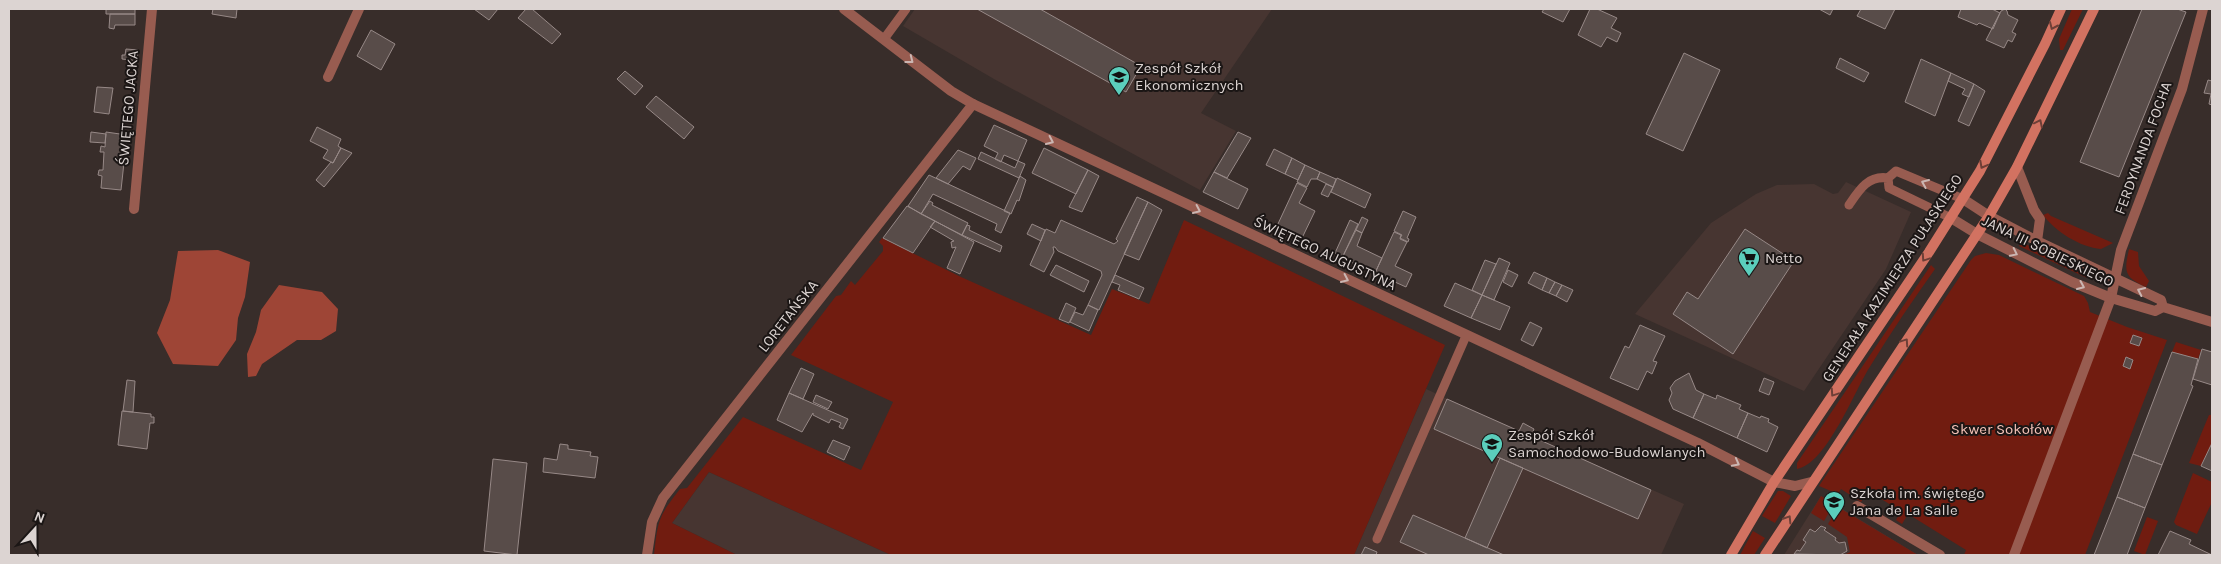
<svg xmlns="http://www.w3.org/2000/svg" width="2221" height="564" font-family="Karla,sans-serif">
<rect width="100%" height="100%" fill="#382d2a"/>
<path fill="#473531" d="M915,9H1272L1201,113L1236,131L1200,190L994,79L903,26Z
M1846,182L1911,212L1886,269L1804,391L1635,314L1711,223L1756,194L1777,185L1814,184L1833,194L1838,193Z
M1426,389L1519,431L1523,423L1534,429L1531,436L1684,504L1661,555H1354Z
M709,472L891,555H737L672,523Z
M1821,496L1918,555H1784Z"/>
<path fill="#711c10" d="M2072,9H2083L2063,50H2060L2059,39Z
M2048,213L2051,216L2113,243L2101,249C2080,247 2056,232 2043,215Z
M1184,220L1445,345L1354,555H891L709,472L672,523L737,555H654C658,520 658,517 680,489L687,488L743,417L861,470L893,402L791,355L836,296L841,295L851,281L855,285L883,251V246L879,242L882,238L961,277L1091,335L1112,289L1149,304Z
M2021,242L2087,274V278L2019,246Z
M2129,249L2138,252L2139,266L2149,281L2146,287C2124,277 2124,272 2129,249Z
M1986,253L1999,255L2084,296L2088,303L2090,312L2127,327L2167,340L2085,555H1964L1966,550L1908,514L1902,524L1896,520L1901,511L1868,491L1861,502L1841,489L1838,494L1819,486L1971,260L1975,256Z
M1931,265L1935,269C1913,300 1891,332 1871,365C1855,389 1827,464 1797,469V463Z
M2176,342L2201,350L2198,359L2172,352Z
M2209,415H2212V443L2201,466L2189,463Z
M2193,473L2212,482V502L2197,534L2176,525L2174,522Z
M1778,491H1783L1791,496L1775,523L1762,516Z
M1821,496L1834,504L1824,521L1811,513Z
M1838,507L1918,555H1844L1850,552L1847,537L1828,524Z
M2147,517L2158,521L2145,555L2134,551Z
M1753,531L1765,538L1754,555H1740Z"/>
<path fill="#9e4536" d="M218,250L250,262L245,297L238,318L236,340L218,366L173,364L157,333L170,300L178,251Z
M279,285L322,292L338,309L336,331L321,340H297L262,364L256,376L248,377L247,354L256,332L261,310Z"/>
<path fill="#584c49" stroke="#978987" d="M106,9H135V14H106Z
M213,9H237L236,18L212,14Z
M474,9H498L489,20Z
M526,9H532L561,34L552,44L518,18Z
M977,9H1040L1141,66L1126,92Z
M1544,9H1570L1563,22L1542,12Z
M1590,9H1597L1617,18L1611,28L1621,33L1617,42L1607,37L1601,47L1578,35Z
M1819,9H1833L1830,15Z
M1861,9H1895L1885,29L1857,16Z
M1961,9H1992L2000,13L1993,29L1979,23L1977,25L1958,17Z
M2005,9L2007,11L2008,15L2018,20L2012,32L2016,34L2012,42L2008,40L2004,48L1986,40L2001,11Z
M2142,9H2177L2186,12L2119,177L2080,162Z
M110,14H135V25H115L114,29L109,28Z
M371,30L395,44L381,70L357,56Z
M126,49L138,50L137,61L122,59V55H125Z
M1684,53L1720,70L1683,151L1646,134Z
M1840,58L1869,73L1864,82L1836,68Z
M1921,59L1951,73L1935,116L1905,102Z
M625,71L643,86L635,95L617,79Z
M1951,73L1974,84L1969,97L1962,94L1965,89L1948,81Z
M2208,80L2212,81V105L2209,104L2211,94L2204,93Z
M1974,84L1985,91L1969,126L1958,121Z
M97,87L113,88L109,114L94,112Z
M656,96L694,127L684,139L646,107Z
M994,125L1027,140L1018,161L1004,155L1001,162L995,159L998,153L984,146Z
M317,127L341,139L338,146L341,148L333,163L323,158L328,150L310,141Z
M91,132L106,134L105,143L90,142Z
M106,132L127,135L121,190L101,188L102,176L98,175L99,170H103L104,152H100L101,146L105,147Z
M1238,132L1251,138L1227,178L1214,172Z
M341,148L352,153L324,187L316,180L331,162L333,163Z
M1044,148L1088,170L1076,194L1032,173Z
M1274,149L1292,158L1285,174L1266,165Z
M958,150L976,158L970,170L963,166L948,184L936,178Z
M981,152L1015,168L1018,161L1025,164L1019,178L978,159Z
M1292,158L1305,165L1298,180L1285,174Z
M1305,165L1320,172L1317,179H1311L1307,187L1297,182Z
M1088,170L1099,176L1082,212L1069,207Z
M1214,172L1248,189L1238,209L1203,192Z
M1320,172L1336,179L1333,187L1317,179Z
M929,175L1010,213L1001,233L995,230L997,224L933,194L921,214L908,206Z
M1020,176L1026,180L1019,201L1017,200L1011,214L1004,211Z
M1337,178L1371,194L1365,208L1331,192Z
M1297,183L1307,188L1299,203L1315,211L1302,238L1277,226Z
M1326,184L1333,187L1328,197L1321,194Z
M1137,197L1148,202L1099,310L1088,305L1102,275L1101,271L1058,251L1055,247H1053L1054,252L1044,272L1030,265L1046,229L1055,233L1061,220L1114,244L1118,241L1116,239Z
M930,201L933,203L932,205L968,223L962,235L921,214Z
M1148,202L1162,210L1139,260L1124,254Z
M907,206L935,221L913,253L883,238Z
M1403,211L1416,217L1407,238L1409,239L1408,242L1400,238L1402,235L1394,231Z
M1362,217L1368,220L1362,233L1356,230Z
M1350,220L1358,224L1343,256L1335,253Z
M935,221L974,242L960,274L947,268L956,247L952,248L951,242L954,241L930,227Z
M1032,224L1045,230L1041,241L1027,234Z
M967,225L970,226L969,230L1002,246L1000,252L962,235Z
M1745,229L1794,261L1733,354L1673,314L1687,292L1698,299Z
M1356,230L1362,233L1357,246L1382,258L1375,273L1342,258Z
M1394,232L1401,235L1400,239L1407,242L1395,266L1412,274L1406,287L1375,273Z
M1499,258L1510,263L1494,300L1482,295Z
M1485,260L1496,264L1482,295L1472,290Z
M1056,265L1089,281L1084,292L1050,275Z
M1508,270L1518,275L1512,287L1503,282Z
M1534,272L1547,278L1542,290L1528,283Z
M1115,275L1144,288L1139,299L1118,290L1120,285L1112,282Z
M1547,278L1555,282L1549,293L1542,290Z
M1555,282L1562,285L1556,296L1549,293Z
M1455,283L1482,295L1471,318L1444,306Z
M1562,285L1573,290L1567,302L1556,296Z
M1482,295L1510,307L1500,330L1471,318Z
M1066,303L1076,308L1069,323L1059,319Z
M1088,305L1098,310L1089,331L1070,322L1075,312L1083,315Z
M1530,322L1542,328L1533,346L1521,340Z
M1640,325L1665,336L1653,361L1657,362L1652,374L1647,371L1638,390L1610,378L1625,346L1629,348Z
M2133,335L2142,338L2139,346L2130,343Z
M2202,349L2212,352V385L2193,379Z
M2172,352L2198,359L2191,385L2193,386L2162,465L2133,454Z
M2126,357L2133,360L2130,369L2123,366Z
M801,368L814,374L803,399L789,393Z
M1689,373L1696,390L1704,394L1693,418L1673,409L1669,400L1672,393L1670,388L1675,381Z
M1764,378L1774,382L1769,395L1759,391Z
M127,380L135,381L133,412L123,411Z
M789,393L848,419L843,429L839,427L841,423L831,419L829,423L813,415V413L802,432L777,420Z
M1704,394L1716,399L1717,395L1741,405L1739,409L1748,413L1737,438L1693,418Z
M816,395L832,402L828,409L813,402Z
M1447,399L1519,431L1523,423L1534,429L1531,436L1651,490L1638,519L1434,429Z
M122,411L151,414V417H154V423H150L147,449L118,445Z
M1748,413L1760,418L1761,416L1769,419L1768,422L1778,427L1767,452L1737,438Z
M833,440L850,447L844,460L827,452Z
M2212,443V471L2201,466Z
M560,444L568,445V449L591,452L590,456L598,457L595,478L543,472L544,458L557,460Z
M2133,454L2162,465L2145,508L2117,497Z
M1500,458L1523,468L1487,548L1465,538Z
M493,459L527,463L517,555L484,551Z
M2117,497L2145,508L2127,555H2094Z
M1413,515L1465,538L1504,555H1429L1400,542Z
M1821,526L1826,528L1824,530L1836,538L1835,540L1839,543L1845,542L1847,551L1840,555L1794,554L1797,550L1800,551L1806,542L1803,540L1810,529L1815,532Z
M2170,531L2191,540L2189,544L2212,555H2158Z
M1365,547L1377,552L1376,555H1361Z"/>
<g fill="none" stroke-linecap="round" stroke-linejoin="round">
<path stroke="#985c50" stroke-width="9" d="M884,39L906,9
M1888,178L1896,171L1963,199
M1888,178L1889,188L1951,218
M1849,205C1859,190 1868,175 1888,178
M1377,539L1466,336"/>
<path stroke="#985c50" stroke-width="10" d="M328,77L359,9
M134,209L152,9
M1857,506L1940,555
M647,555L652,522L663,498L973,104
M2014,555L2111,298L2121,250L2182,89L2203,9"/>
<path stroke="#985c50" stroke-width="10" d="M844,9L951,91L973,104L1698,443L1774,482L1795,486L1811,482
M2017,167L2034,210L2040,219L2037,241
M1963,199L1989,216L2037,241L2161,300L2163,307
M1951,218L1977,234L2072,282L2111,298L2155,311L2163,307L2212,322"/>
<path stroke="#d27261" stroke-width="10" d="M1731,555L1774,482L1929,252L1980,171L2045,44L2061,9
M1765,555L1989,216L2017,167L2094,9"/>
</g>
<defs><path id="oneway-chevron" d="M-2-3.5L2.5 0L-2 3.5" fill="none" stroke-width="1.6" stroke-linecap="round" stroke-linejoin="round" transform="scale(1.25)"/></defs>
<g stroke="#6d3f37">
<use href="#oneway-chevron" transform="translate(2053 26) rotate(114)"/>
<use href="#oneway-chevron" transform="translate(2039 123) rotate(-64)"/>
<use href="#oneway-chevron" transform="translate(1983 165) rotate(118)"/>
<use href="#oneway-chevron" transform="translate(1925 258) rotate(124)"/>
<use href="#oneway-chevron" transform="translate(1905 342) rotate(-56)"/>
<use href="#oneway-chevron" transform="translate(1834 393) rotate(124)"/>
<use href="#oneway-chevron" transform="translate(1788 519) rotate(-58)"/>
</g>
<g stroke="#cbb6b2">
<use href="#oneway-chevron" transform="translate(910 60) rotate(38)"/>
<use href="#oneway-chevron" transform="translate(1050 141) rotate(25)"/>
<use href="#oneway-chevron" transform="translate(1925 183) rotate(-157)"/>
<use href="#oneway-chevron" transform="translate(1197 210) rotate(25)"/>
<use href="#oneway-chevron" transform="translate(2014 253) rotate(26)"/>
<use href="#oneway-chevron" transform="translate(1345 279) rotate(25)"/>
<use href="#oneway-chevron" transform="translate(2081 286) rotate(24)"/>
<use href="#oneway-chevron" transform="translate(2141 291) rotate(-155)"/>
<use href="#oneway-chevron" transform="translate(1736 463) rotate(28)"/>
</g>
<defs>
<g id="school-pin" transform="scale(1.125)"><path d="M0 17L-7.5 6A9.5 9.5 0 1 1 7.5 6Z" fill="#5bcebc" stroke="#1b1615"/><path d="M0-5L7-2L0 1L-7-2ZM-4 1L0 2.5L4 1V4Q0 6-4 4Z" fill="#111"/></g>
<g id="supermarket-pin" transform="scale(1.125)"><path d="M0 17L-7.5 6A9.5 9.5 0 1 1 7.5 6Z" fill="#5bcebc" stroke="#1b1615"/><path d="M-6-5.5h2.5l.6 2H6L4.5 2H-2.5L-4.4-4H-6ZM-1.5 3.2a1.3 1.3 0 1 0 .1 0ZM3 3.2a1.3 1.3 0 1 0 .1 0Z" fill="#111"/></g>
</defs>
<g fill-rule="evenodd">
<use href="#school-pin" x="1119" y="77"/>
<use href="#supermarket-pin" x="1749" y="258"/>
<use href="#school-pin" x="1492" y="444"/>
<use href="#school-pin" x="1834" y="502"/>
</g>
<g text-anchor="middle" stroke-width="4" stroke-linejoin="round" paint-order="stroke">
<g font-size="15" fill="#dcd4d2" stroke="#1b1615" text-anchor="start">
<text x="1135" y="73">Zespół Szkół<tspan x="1135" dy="17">Ekonomicznych</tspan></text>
<text x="1765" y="263">Netto</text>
<text x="1508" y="440">Zespół Szkół<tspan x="1508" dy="17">Samochodowo-Budowlanych</tspan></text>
<text x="1850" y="498">Szkoła im. świętego<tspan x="1850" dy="17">Jana de La Salle</tspan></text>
</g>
<g font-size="15" fill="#dcd4d2" stroke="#1b1615">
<text transform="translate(128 108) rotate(-85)" y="5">ŚWIĘTEGO JACKA</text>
<text transform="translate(2143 148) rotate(-70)" y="5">FERDYNANDA FOCHA</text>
<text transform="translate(2048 251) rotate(26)" y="5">JANA III SOBIESKIEGO</text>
<text transform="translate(1325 253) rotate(25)" y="5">ŚWIĘTEGO AUGUSTYNA</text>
<text transform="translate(1892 278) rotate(-57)" y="5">GENERAŁA KAZIMIERZA PUŁASKIEGO</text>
<text transform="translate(788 316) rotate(-52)" y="5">LORETAŃSKA</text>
</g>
<g font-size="15" fill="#f5c2b7" stroke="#1b1615">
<text x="2002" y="434">Skwer Sokołów</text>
</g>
</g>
<rect width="2221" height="564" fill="none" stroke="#dcd4d2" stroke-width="20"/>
<g transform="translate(35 529) rotate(21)" stroke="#1b1615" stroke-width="4" paint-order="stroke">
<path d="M0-4L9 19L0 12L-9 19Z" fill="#dcd4d2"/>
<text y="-8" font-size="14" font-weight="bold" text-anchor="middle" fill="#dcd4d2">N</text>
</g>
</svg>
